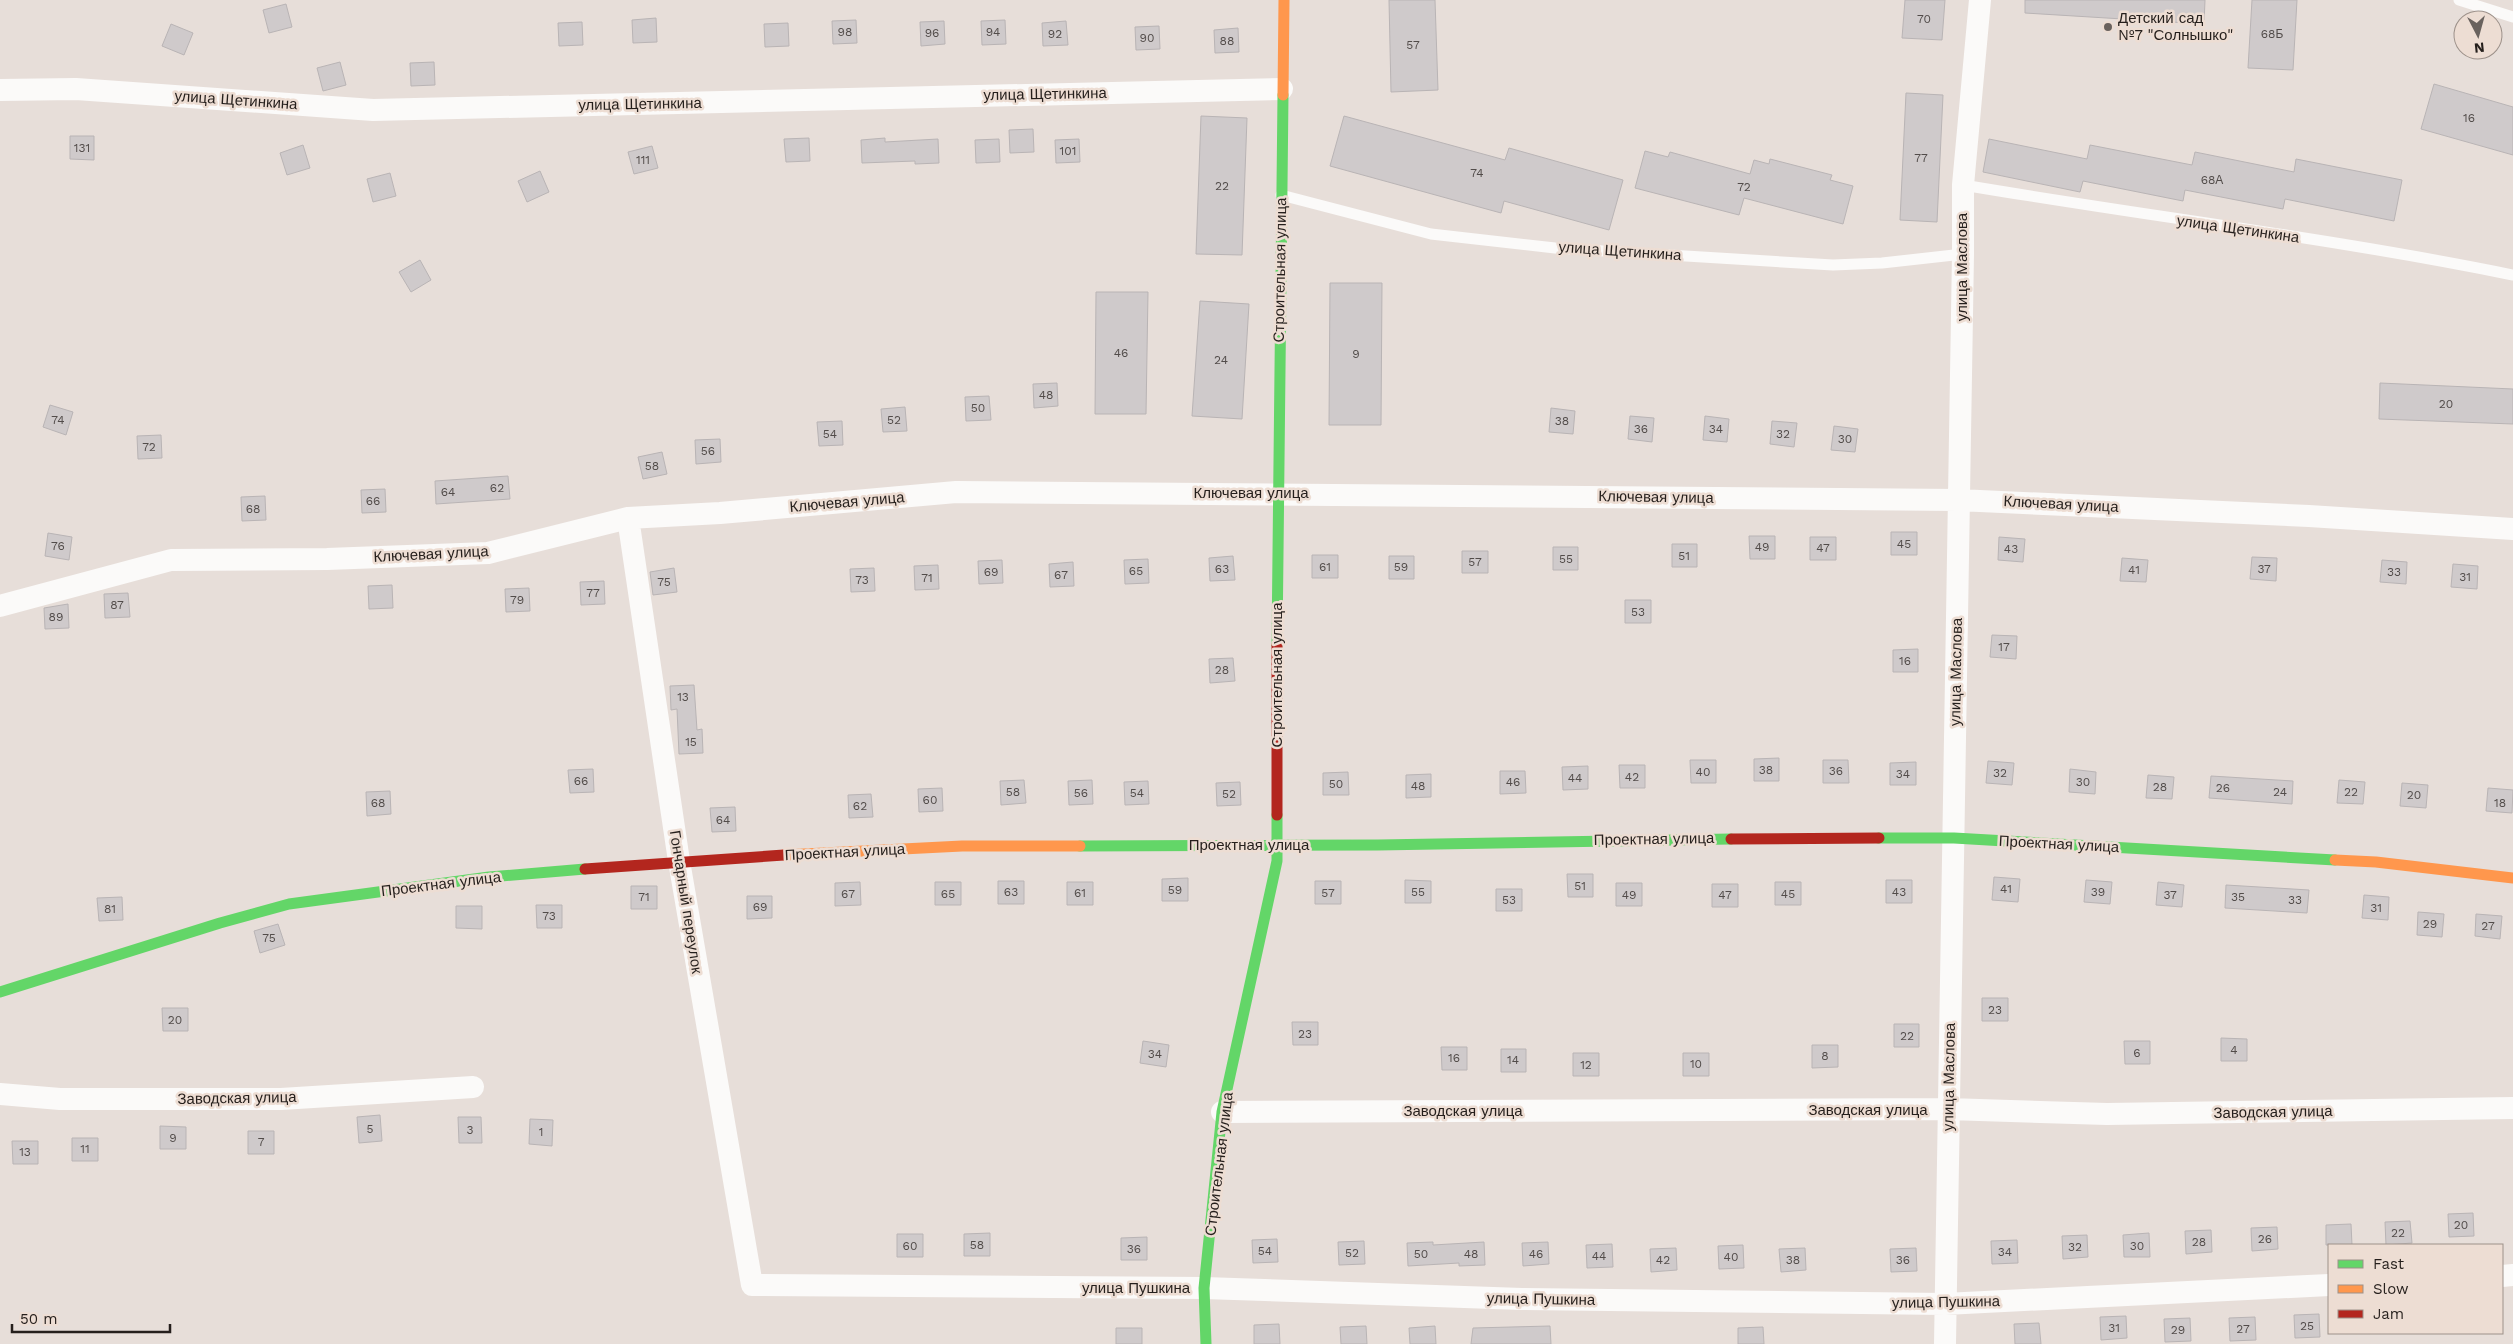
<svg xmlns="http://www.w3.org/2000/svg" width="2513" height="1344" font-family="'Work Sans',sans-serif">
<rect width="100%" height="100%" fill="#e7ded9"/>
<path fill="#cfcacb" stroke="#b9b4b5" d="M1389,0H1435L1438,90L1391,92Z
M1905,0H1945L1942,40L1902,38Z
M2025,0H2205L2204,24L2025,13Z
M2252,0H2297L2293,70L2248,68Z
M286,4L292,27L269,33L263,10Z
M656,18L657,42L633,43L632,20Z
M856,20L857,43L833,44L832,21Z
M1005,20L1006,44L982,45L981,21Z
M944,21L945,44L921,46L920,22Z
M1066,21L1068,45L1043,46L1042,23Z
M582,22L583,45L559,46L558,23Z
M788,23L789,46L765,47L764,24Z
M171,24L193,33L184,55L162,46Z
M1159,26L1160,49L1136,50L1135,27Z
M1238,28L1239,52L1215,53L1214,30Z
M340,62L346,85L323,91L317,68Z
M434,62L435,85L411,86L410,63Z
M2434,84L2513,107V155L2421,129Z
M1906,93L1943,95L1937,222L1900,220Z
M1201,116L1247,118L1242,255L1196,254Z
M1344,116L1505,160L1509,148L1623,180L1609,230L1504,201L1501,213L1330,166Z
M1033,129L1034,152L1010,153L1009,130Z
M70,136H94V160L70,159Z
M809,138L810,161L786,162L784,139Z
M885,138V142L938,139L939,163L915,164V161L862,163L861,140Z
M999,139L1000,162L976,163L975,140Z
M1079,139L1080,162L1056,163L1055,140Z
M1989,139L2087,159L2090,145L2192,165L2195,152L2294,172L2296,159L2402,180L2394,221L2285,199L2283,209L2185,190L2183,201L2083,181L2080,192L1983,172Z
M303,145L310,168L287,175L280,153Z
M652,146L658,168L634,174L628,152Z
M1645,151L1668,157L1670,152L1750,174L1754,160L1769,164L1770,159L1832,175L1830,180L1853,186L1843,224L1744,198L1739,215L1635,188Z
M540,171L549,192L527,202L518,181Z
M390,173L396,196L373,202L367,179Z
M420,260L431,280L411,292L399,272Z
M1330,283H1382L1381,425H1329Z
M1096,292H1148L1146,414H1095Z
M1200,301L1249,304L1242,419L1192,416Z
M1057,383L1058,406L1034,408L1033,384Z
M2380,383L2513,389V424L2379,419Z
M989,396L991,420L966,421L965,397Z
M50,405L73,412L66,435L43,427Z
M905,407L907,431L883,432L881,409Z
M1551,408L1575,411L1573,434L1549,432Z
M1630,416L1654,418L1652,442L1628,439Z
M1705,416L1729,419L1727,442L1703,440Z
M842,421L843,445L819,446L817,422Z
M1772,421L1797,423L1794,447L1770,444Z
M1834,426L1858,429L1855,452L1831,450Z
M161,435L162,458L138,459L137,436Z
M720,439L721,462L696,464L695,440Z
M662,452L667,474L643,479L638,457Z
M508,476L510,499L436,504L435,481Z
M385,489L386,512L362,513L361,490Z
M265,496L266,520L242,521L241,497Z
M1891,532H1917V555H1891Z
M48,533L72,537L69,560L45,556Z
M1749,536H1775V559H1750Z
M1810,537H1836V560H1810Z
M1999,537L2025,539L2023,562L1998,560Z
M1672,544H1697V567H1672Z
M1553,547H1578V570H1553Z
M1462,551H1488V573H1462Z
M1312,555H1338V578H1312Z
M1233,556L1235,580L1210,581L1209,558Z
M1389,556H1414V579H1389Z
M2252,557L2277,558L2276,581L2250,579Z
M2122,558L2148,560L2146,582L2120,581Z
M1148,559L1149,583L1125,584L1124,560Z
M1002,560L1003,583L979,584L978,561Z
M2382,560L2407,562L2406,584L2380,582Z
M1073,562L1074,586L1050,587L1049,564Z
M2453,564L2478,566L2477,589L2451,587Z
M938,565L939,589L915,590L914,566Z
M674,568L677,592L653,595L650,572Z
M874,568L875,591L851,592L850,569Z
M604,581L605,604L581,605L580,582Z
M392,585L393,608L369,609L368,586Z
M529,588L530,611L506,612L505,589Z
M128,593L130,617L105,618L104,594Z
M1625,600H1651V623H1625Z
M68,604L69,628L45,629L44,608Z
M1992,635L2017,636L2016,659L1990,657Z
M1918,649V672H1893V650Z
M1233,658L1235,681L1210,683L1209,659Z
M694,685L697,730L702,729L703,753L679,754L677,709L671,710L670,686Z
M1779,758V781H1754V759Z
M1690,760H1716V783H1691Z
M1823,760H1848L1849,783H1823Z
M1988,761L2014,763L2012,785L1986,783Z
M1916,762V785H1890V763Z
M1619,765H1645V788H1620Z
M1588,766V789L1563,790L1562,767Z
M593,769L594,792L570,793L568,770Z
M2070,769L2096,772L2095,794L2069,792Z
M1500,771H1525L1526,793L1500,794Z
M1348,772L1349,795H1323V773Z
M1431,774V797L1406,798V775Z
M2148,775L2174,777L2172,799L2146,798Z
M2211,776L2293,781L2292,804L2209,798Z
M1024,780L1026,803L1001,805L1000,781Z
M1092,780L1093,804L1069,805L1068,781Z
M2339,780L2365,782L2363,804L2337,803Z
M1148,781L1149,804L1125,805L1124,782Z
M1240,782L1241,805L1217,806L1216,783Z
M2402,783L2428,785L2426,808L2400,806Z
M942,788L943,811L919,812L918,789Z
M2488,788L2513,790L2512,813L2486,811Z
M390,791L391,814L367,816L366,792Z
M871,794L873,817L849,818L848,795Z
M735,807L736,831L712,832L710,808Z
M1567,874H1593V897H1568Z
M1994,877L2020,879L2018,902L1992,900Z
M1188,878V901H1162V879Z
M1405,880L1431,881V903H1405Z
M1886,880H1912V903H1886Z
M2086,880L2112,882L2110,904L2084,902Z
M998,881H1024V904H998Z
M1315,881H1341V904H1315Z
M860,882L861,905L835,906V883Z
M935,882H961V905H935Z
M1067,882H1093V905H1067Z
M1775,882H1801V905H1775Z
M2158,882L2184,885L2182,907L2156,905Z
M1616,883H1642V906H1616Z
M1712,884H1738V907H1712Z
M2226,885L2309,890L2307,913L2225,908Z
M631,886H657V909H631Z
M1496,889H1522V911H1496Z
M2364,895L2389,897L2388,920L2362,918Z
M747,896H772V918L747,919Z
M122,897L123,920L99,921L97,898Z
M536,905H562V928H537Z
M456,906H482V929L456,928Z
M2418,912L2444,914L2442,937L2417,935Z
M2476,914L2502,916L2500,939L2475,936Z
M278,924L285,945L260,953L254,931Z
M1982,998H2008V1021H1982Z
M162,1008H188V1031H163Z
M1292,1022H1318V1045H1293Z
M1894,1024H1919V1047H1894Z
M2221,1038L2247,1039V1061H2221Z
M1143,1041L1169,1045L1166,1067L1140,1063Z
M2124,1041H2150V1064H2125Z
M1812,1045H1838V1067L1812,1068Z
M1441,1047H1467V1070H1442Z
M1501,1049H1526V1072H1501Z
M1573,1053H1599V1076H1573Z
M1683,1053H1709V1076H1683Z
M380,1115L382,1141L359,1143L357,1117Z
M458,1117H481L482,1143H459Z
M530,1119L553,1120L552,1146L529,1144Z
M160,1126L186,1127V1149H160Z
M248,1131H274V1154H248Z
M72,1138H98V1161H72Z
M12,1141H38V1164H13Z
M2473,1213L2474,1236L2449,1237L2448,1214Z
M2410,1221L2412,1243L2386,1245L2385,1222Z
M2351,1224L2352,1245H2326V1225Z
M2277,1227L2278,1249L2252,1251L2251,1228Z
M2211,1230L2212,1252L2186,1254L2185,1231Z
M990,1233V1256H964V1234Z
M2149,1233L2150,1257H2124L2123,1235Z
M897,1234H923V1257H897Z
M2087,1235L2088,1257L2063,1259L2062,1236Z
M1147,1237V1260H1121V1238Z
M1277,1239L1278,1262L1253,1263L1252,1240Z
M2017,1240L2018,1263L1992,1264L1991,1241Z
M1364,1241L1365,1264L1339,1265L1338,1242Z
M1433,1242V1245L1484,1242L1485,1265L1459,1266V1263L1408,1266L1407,1243Z
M1548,1242L1549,1264L1523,1266L1522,1243Z
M1612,1244L1613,1267L1587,1268L1586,1245Z
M1743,1245L1744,1268L1719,1269L1718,1246Z
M1676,1248L1677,1270L1651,1272L1650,1249Z
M1805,1248L1806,1270L1781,1272L1779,1249Z
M1916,1248L1917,1271L1891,1272L1890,1249Z
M2319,1314L2320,1337L2295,1338L2294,1315Z
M2126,1316L2127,1338L2101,1340L2100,1317Z
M2255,1317L2256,1340L2230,1341L2229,1318Z
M2190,1318L2191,1341L2165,1342L2164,1319Z
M2039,1323L2041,1344H2015L2014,1324Z
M1279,1324L1280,1344H1254V1325Z
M1366,1326L1367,1344H1341L1340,1327Z
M1435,1326L1436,1344H1410L1409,1328Z
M1550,1326L1551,1344H1471L1473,1328Z
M1763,1327L1764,1344H1738V1328Z
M1116,1328H1142V1344H1116Z"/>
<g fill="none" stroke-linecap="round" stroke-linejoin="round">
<path stroke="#fbfaf9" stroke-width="11" d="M2459,0L2513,17
M1963,185C2146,216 2331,238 2513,275
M1281,195L1431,234L1555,248L1833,265L1882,263L1963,254"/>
<path stroke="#fbfaf9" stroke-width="22" d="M0,90L76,89L373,110L1282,89
M628,518L679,861L752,1285L1204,1288L1522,1299L1945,1304L2329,1285
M0,606L171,560L327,559L488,553L628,518L720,513L956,492L1958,500L2309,516L2513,529
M0,1094L60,1099H281L473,1087
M1222,1112L1948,1109L2107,1114L2513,1108
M2502,1276L2513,1275
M1945,1344L1963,254V185L1980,0"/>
<path stroke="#63d668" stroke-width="11" d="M1277,645L1283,95
M1879,838H1954L2335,860
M1080,846L1378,845L1731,839
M0,992L220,923L289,904L489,877L585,869
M1206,1344L1204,1288L1222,1112L1277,861V815"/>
<path stroke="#ff974d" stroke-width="11" d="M1283,95L1284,0
M784,855L962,846H1080
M2335,860L2376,862L2513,878"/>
<path stroke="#b3261e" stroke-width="11" d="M1277,645V815
M1731,839L1879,838
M585,869L784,855"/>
</g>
<circle fill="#69625e" stroke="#edddd3" stroke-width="2" cx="2108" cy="27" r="5"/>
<g text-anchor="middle" stroke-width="5" stroke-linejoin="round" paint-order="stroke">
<g font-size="12" fill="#524c4a">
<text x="1924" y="23">70</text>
<text x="845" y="36">98</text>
<text x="993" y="36">94</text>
<text x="932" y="37">96</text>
<text x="1055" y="38">92</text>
<text x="2272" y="38">68Б</text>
<text x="1147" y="42">90</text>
<text x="1227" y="45">88</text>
<text x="1413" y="49">57</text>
<text x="2469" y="122">16</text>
<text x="82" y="152">131</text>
<text x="1068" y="155">101</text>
<text x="1921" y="162">77</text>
<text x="643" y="164">111</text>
<text x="1477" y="177">74</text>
<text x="2212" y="184">68А</text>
<text x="1222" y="190">22</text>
<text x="1744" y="191">72</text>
<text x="1121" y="357">46</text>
<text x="1356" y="358">9</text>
<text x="1221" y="364">24</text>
<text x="1046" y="399">48</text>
<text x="2446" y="408">20</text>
<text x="978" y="412">50</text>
<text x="58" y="424">74</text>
<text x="894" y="424">52</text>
<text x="1562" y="425">38</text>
<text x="1641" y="433">36</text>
<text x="1716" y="433">34</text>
<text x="830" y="438">54</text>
<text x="1783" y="438">32</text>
<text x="1845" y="443">30</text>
<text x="149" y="451">72</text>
<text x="708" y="455">56</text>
<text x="652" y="470">58</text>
<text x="497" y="492">62</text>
<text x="448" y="496">64</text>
<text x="373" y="505">66</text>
<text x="253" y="513">68</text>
<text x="1904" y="548">45</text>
<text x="58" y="550">76</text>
<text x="1762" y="551">49</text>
<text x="1823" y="552">47</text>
<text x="2011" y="553">43</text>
<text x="1684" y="560">51</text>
<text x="1566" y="563">55</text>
<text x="1475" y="566">57</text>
<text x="1325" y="571">61</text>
<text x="1401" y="571">59</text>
<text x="1222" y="573">63</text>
<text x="2264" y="573">37</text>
<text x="2134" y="574">41</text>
<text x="1136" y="575">65</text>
<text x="991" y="576">69</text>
<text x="2394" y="576">33</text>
<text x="1061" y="579">67</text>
<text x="2465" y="581">31</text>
<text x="927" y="582">71</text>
<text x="862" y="584">73</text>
<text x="664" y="586">75</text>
<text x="593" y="597">77</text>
<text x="517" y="604">79</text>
<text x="117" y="609">87</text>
<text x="1638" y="616">53</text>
<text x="56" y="621">89</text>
<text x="2004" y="651">17</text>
<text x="1905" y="665">16</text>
<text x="1222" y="674">28</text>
<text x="683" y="701">13</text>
<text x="691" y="746">15</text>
<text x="1766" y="774">38</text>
<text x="1836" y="775">36</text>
<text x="1703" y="776">40</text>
<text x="2000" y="777">32</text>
<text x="1903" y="778">34</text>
<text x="1632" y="781">42</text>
<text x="1575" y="782">44</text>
<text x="581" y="785">66</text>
<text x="1513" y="786">46</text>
<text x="2083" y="786">30</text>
<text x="1336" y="788">50</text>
<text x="1418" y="790">48</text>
<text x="2160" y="791">28</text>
<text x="2223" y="792">26</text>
<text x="1013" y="796">58</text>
<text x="2280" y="796">24</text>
<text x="2351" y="796">22</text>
<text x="1081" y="797">56</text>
<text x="1137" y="797">54</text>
<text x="1229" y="798">52</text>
<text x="2414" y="799">20</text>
<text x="930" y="804">60</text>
<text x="378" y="807">68</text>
<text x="2500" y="807">18</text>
<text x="860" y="810">62</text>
<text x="723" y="824">64</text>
<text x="1580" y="890">51</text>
<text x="2006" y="893">41</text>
<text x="1175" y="894">59</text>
<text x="1011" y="896">63</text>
<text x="1418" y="896">55</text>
<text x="1899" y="896">43</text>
<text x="2098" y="896">39</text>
<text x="1080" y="897">61</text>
<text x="1328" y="897">57</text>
<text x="848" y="898">67</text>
<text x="948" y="898">65</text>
<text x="1788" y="898">45</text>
<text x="1629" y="899">49</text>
<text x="1725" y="899">47</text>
<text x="2170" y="899">37</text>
<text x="644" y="901">71</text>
<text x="2238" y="901">35</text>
<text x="1509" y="904">53</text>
<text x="2295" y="904">33</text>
<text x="760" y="911">69</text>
<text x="2376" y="912">31</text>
<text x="110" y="913">81</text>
<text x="549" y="920">73</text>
<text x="2430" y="928">29</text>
<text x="2488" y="930">27</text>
<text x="269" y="942">75</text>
<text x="1995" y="1014">23</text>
<text x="175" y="1024">20</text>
<text x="1305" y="1038">23</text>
<text x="1907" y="1040">22</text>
<text x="2234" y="1054">4</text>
<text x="2137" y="1057">6</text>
<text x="1155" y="1058">34</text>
<text x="1825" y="1060">8</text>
<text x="1454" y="1062">16</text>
<text x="1513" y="1064">14</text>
<text x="1696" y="1068">10</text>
<text x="1586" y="1069">12</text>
<text x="370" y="1133">5</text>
<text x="470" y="1134">3</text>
<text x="541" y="1136">1</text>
<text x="173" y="1142">9</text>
<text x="261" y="1146">7</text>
<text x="85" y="1153">11</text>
<text x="25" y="1156">13</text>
<text x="2461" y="1229">20</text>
<text x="2398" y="1237">22</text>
<text x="2265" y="1243">26</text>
<text x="2199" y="1246">28</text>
<text x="977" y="1249">58</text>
<text x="910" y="1250">60</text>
<text x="2137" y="1250">30</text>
<text x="2075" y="1251">32</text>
<text x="1134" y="1253">36</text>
<text x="1265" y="1255">54</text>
<text x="2005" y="1256">34</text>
<text x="1352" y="1257">52</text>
<text x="1421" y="1258">50</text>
<text x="1471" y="1258">48</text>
<text x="1536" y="1258">46</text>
<text x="1599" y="1260">44</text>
<text x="1731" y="1261">40</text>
<text x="1663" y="1264">42</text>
<text x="1793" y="1264">38</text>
<text x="1903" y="1264">36</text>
<text x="2307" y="1330">25</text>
<text x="2114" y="1332">31</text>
<text x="2243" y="1333">27</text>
<text x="2178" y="1334">29</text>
</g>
<g font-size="15" fill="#251f1c" stroke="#edddd3" text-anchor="start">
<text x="2118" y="23">Детский сад<tspan x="2118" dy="17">№7 "Солнышко"</tspan></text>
</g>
<g font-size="15" fill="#251f1c" stroke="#edddd3">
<text transform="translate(1045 94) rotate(-1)" y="5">улица Щетинкина</text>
<text transform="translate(236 100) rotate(4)" y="5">улица Щетинкина</text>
<text transform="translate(640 104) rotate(-1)" y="5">улица Щетинкина</text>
<text transform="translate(2238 229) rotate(8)" y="5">улица Щетинкина</text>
<text transform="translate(1620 251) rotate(4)" y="5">улица Щетинкина</text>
<text transform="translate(1962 267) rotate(-90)" y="5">улица Маслова</text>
<text transform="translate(1280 270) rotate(-89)" y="5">Строительная улица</text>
<text x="1251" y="498">Ключевая улица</text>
<text transform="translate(1656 497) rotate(1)" y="5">Ключевая улица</text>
<text transform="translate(847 502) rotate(-5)" y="5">Ключевая улица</text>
<text transform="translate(2061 504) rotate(3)" y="5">Ключевая улица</text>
<text transform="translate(431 554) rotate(-3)" y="5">Ключевая улица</text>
<text transform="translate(1956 672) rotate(-89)" y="5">улица Маслова</text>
<text transform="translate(1277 675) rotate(-90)" y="5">Строительная улица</text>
<text transform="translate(1654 839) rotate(-1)" y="5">Проектная улица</text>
<text transform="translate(2059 844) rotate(3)" y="5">Проектная улица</text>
<text x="1249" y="850">Проектная улица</text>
<text transform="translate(845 852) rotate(-3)" y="5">Проектная улица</text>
<text transform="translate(441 884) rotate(-7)" y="5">Проектная улица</text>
<text transform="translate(686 902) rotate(81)" y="5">Гончарный переулок</text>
<text transform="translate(1949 1077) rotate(-89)" y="5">улица Маслова</text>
<text transform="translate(237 1098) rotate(-1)" y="5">Заводская улица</text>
<text x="1868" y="1115">Заводская улица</text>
<text x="1463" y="1116">Заводская улица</text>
<text transform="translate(2273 1112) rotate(-1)" y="5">Заводская улица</text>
<text transform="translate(1219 1164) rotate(-83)" y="5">Строительная улица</text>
<text x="1136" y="1293">улица Пушкина</text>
<text transform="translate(1541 1299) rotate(1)" y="5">улица Пушкина</text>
<text transform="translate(1946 1302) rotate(-1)" y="5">улица Пушкина</text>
</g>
</g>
<rect x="2328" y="1244" width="175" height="90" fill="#edddd3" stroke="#9d918a"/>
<rect x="2338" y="1260" width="25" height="8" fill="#63d668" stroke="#9d918a"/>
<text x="2373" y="1269" font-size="15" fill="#251f1c">Fast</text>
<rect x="2338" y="1285" width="25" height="8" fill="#ff974d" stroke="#9d918a"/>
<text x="2373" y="1294" font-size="15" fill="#251f1c">Slow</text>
<rect x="2338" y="1310" width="25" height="8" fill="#b3261e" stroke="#9d918a"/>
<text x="2373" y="1319" font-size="15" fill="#251f1c">Jam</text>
<g transform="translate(2478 35) rotate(174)"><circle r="24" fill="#edddd3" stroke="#9d918a"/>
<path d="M0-4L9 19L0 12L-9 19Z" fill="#69625e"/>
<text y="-8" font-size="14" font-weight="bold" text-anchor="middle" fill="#251f1c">N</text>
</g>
<path d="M12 1324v8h158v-8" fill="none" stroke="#251f1c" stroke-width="2.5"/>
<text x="20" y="1324" font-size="15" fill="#251f1c" stroke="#edddd3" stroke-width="4" paint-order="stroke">50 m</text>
</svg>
